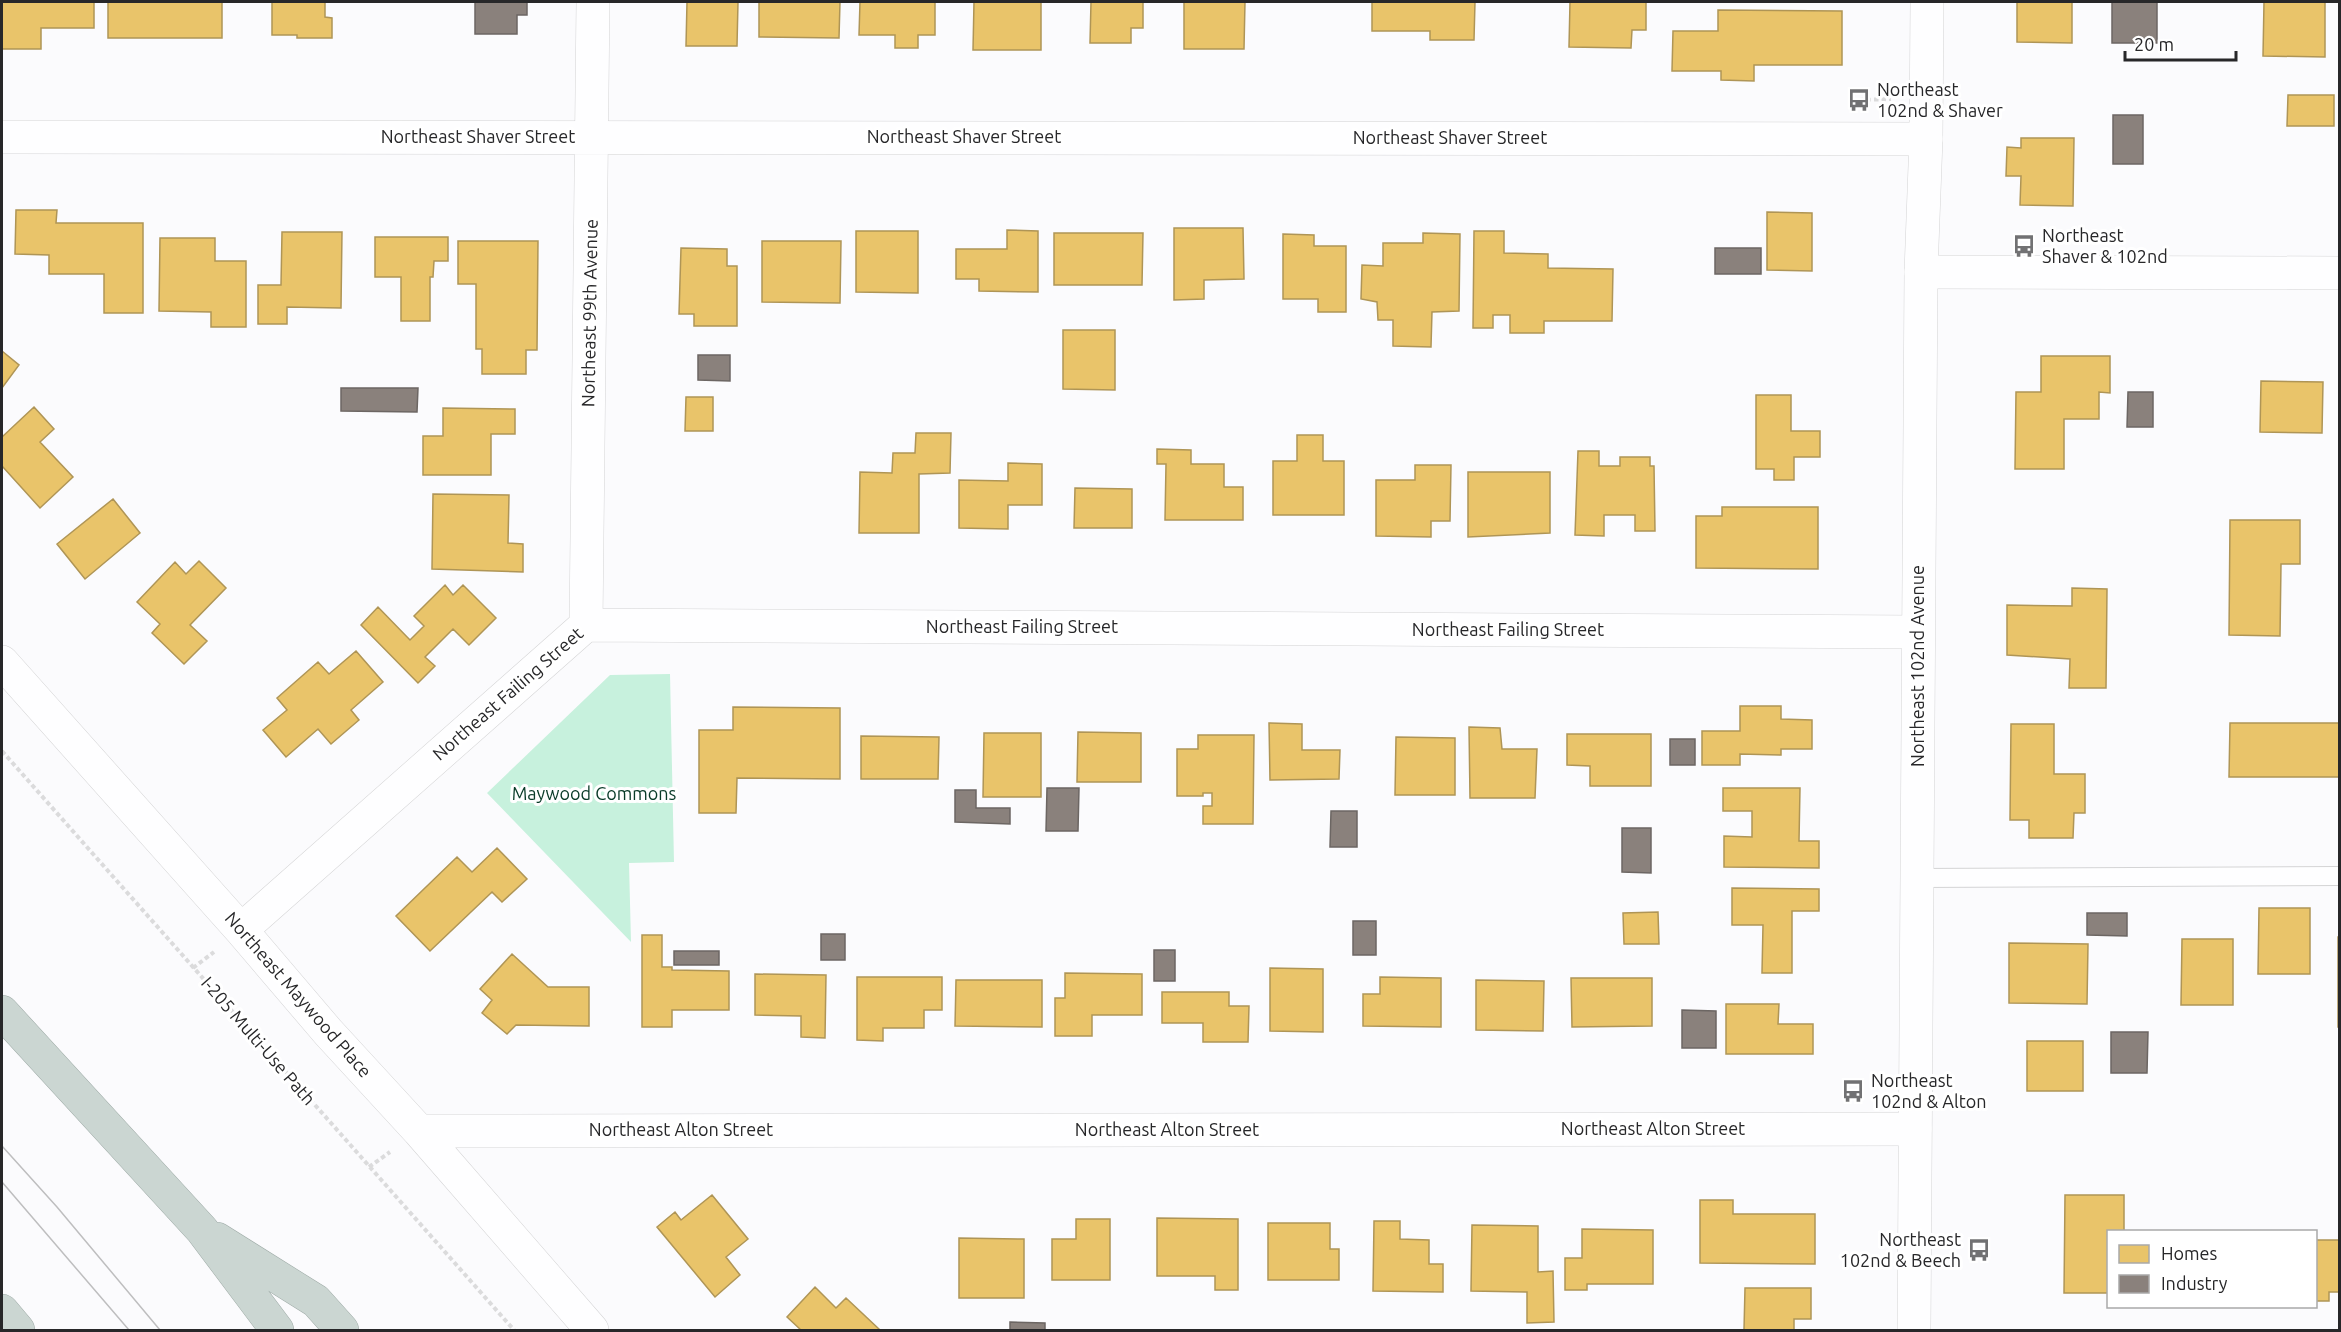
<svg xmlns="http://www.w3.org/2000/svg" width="2341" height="1332" font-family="Ubuntu,sans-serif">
<rect width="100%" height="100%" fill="#fbfbfd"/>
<path fill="#c7f1dd" d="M670,674L674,862L629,863L631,942L487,793L610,675Z"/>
<path fill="#e9c46a" stroke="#af9556" stroke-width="1.5" d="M2,2H94V28H41V49H2Z
M108,2H222V38H108Z
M272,2H325V17L332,18V38H297V35H272Z
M687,2H738L737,46H686Z
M759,2H840L839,38L759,37Z
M860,2H935V35H918V48H895V35H859Z
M974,2H1041V50H973Z
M1091,2H1143V28H1131V43H1090Z
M1184,2H1245L1244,49H1184Z
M1372,2H1475L1474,40H1430V31H1372Z
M1570,2H1646V30H1632L1631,48L1569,47Z
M2017,2H2072V43L2017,42Z
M2264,2H2325V57L2263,56Z
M1718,10L1842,11V65H1754V81L1721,80V71H1672L1673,31H1718Z
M2288,95H2334V126H2287Z
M2021,138H2074L2073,206L2020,205L2021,176H2006L2007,147L2021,148Z
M16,210H57L56,223H143V313H104V274H49V255L15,254Z
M1767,212L1812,213V271L1767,270Z
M1174,228H1243L1244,279L1204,280V299L1174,300Z
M1007,230L1038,231V292L979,291V279H956V249H1007Z
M856,231H918V293L856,292Z
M1474,231H1504V253L1548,254V268L1613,269L1612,321H1544V333H1510V315H1493V328H1473Z
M282,232H342L341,308L287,307V324H258V285H281Z
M1054,233H1143L1142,285H1054Z
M1423,233L1460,234L1459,311L1432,312L1431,347L1393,346V320H1378L1377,302L1361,299L1362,265L1383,266V243H1423Z
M1283,234L1314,235V246H1346V312H1318V299H1283Z
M375,237H448V261H434L433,277H430V321H401V277H375Z
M160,238H215V261H246V327H211V312L159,311Z
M458,241H538L537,350H526V374H482V349H476V284H458Z
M762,241H841L840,303L762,302Z
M681,248L727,249V266H737V326H694V314H679Z
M1063,330H1115V390L1063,389Z
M2,351L19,365L2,388Z
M2041,356H2110V393L2099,392V419H2064V469H2015L2016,392H2041Z
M2261,381L2323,382L2322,433L2260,432Z
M1756,395H1791V431H1820V457H1794V480H1774V469H1756Z
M686,397H713V431H685Z
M34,407L54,429L40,442L73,477L40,508L2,466V437Z
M443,408L515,409V434H491V475H423V436H443Z
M916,433H951L950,473L919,474V533H859L860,472L892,473L893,453H915Z
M1297,435H1323V461H1344V515H1273V461H1297Z
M1157,449L1191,450V464H1224V487H1243V520H1165L1166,464H1157Z
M1578,451H1599V466H1620V457H1650V466H1654L1655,531H1635V515H1604V536L1575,535Z
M1008,463L1042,464V505H1008V529L959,528V480L1008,481Z
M1415,465H1451L1450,521H1431V537L1376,536V480H1415Z
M1468,472H1550V533L1468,537Z
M1075,488L1132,489V528H1074Z
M433,494L509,495L508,543L523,544V572L432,569Z
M113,499L140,533L85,579L57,544Z
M1722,507H1818V569L1696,568V516H1722Z
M2230,520H2300V564H2281L2280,636L2229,635Z
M199,561L226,588L190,625L207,641L184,664L152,633L160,624L137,602L175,562L186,574Z
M445,585L453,595L463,585L496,618L469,645L453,629L425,657L435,666L418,683L361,625L378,607L410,640L424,626L414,616Z
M2072,588L2107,589L2106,688H2069L2070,659L2007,655V605L2072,606Z
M356,651L383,682L351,710L359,720L331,744L318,729L286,757L263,730L287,710L277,698L318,662L329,674Z
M1740,706H1781V719L1812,720V749H1781V755L1740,754V765H1702V731H1740Z
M733,707L840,708V779L737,778L736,813H699V730H733Z
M1269,723L1302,724V750H1340L1339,779L1270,780Z
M2230,723H2340V777H2229Z
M2011,724H2054V774H2085V813H2074L2073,838H2029V820H2010Z
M1469,727L1500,728L1502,749H1537L1535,798H1470Z
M1078,732L1141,733V782H1077Z
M984,733H1041V797H983Z
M1567,734H1651V786H1590V766L1567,765Z
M1198,735H1254L1253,824H1203V806H1212V793H1203V796H1177V749H1198Z
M861,736L939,737L938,779H861Z
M1396,737L1455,738V795H1395Z
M1723,788H1800L1799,841H1819V868L1724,867V836L1752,837V811H1723Z
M497,848L527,879L502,902L492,892L430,951L396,916L457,857L472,872Z
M1732,888L1819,889V911H1792V973H1762L1763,925H1732Z
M2259,908H2310V974H2258Z
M1658,912L1659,944H1624L1623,913Z
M642,935H662V967H672V970L729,971V1010H672V1027H642Z
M2338,937H2340V1027H2338Z
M2182,939H2233V1005H2181Z
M2009,943L2088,944L2087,1004L2009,1003Z
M512,954L548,987H589V1026L516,1025L507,1034L482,1013L492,1000L480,989Z
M1270,968L1323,969V1032L1270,1031Z
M1065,973L1142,974V1015H1092V1036H1055V998H1065Z
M755,974L826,975L825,1038L801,1037V1016L755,1015Z
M857,977H942V1010H924V1028H883V1041L857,1040Z
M1380,977L1441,978V1027L1363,1026V994H1380Z
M1571,978H1652V1026L1572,1027Z
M956,980H1042V1027L955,1026Z
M1476,980L1544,981L1543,1031L1476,1030Z
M1162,992H1229V1006H1249L1248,1042H1203V1023H1162Z
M1726,1004H1779L1778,1024H1813V1054H1726Z
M2027,1041H2083V1091H2027Z
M712,1195L748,1239L726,1257L740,1275L715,1297L657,1227L675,1212L681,1220Z
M2065,1195H2124V1232H2108V1293H2064Z
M1700,1200H1733V1214H1815V1264L1700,1263Z
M1157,1218L1238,1219V1290H1215V1276H1157Z
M1076,1219H1110V1280H1052V1239H1076Z
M1374,1221H1400V1239L1429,1240V1264H1443V1292L1373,1291Z
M1268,1223H1330V1249H1339V1280H1268Z
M1472,1225L1538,1226V1272L1553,1271L1554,1322L1527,1323V1292L1471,1291Z
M1582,1229L1653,1230V1284H1587V1290H1565V1258H1582Z
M959,1238L1024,1239V1298H959Z
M2316,1240H2340V1292H2329V1301H2316Z
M815,1287L836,1308L846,1298L880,1330H801L787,1317Z
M1745,1288H1811V1319H1794V1330H1744Z"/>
<path fill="#8a817c" stroke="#6c6663" stroke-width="1.5" d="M475,2H527V15H517V34H475Z
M2112,2H2157V43H2112Z
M2113,115H2143V164H2113Z
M1715,248H1761V274H1715Z
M698,355H730V381L698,380Z
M341,388H418L417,412L341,411Z
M2128,392H2153V427H2127Z
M1670,739H1695V765H1670Z
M1047,788H1079L1078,831H1046Z
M955,790H976V808H1010V824L955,822Z
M1331,811H1357V847H1330Z
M1622,828H1651V873L1622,872Z
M2087,913H2127V936L2087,935Z
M1353,921H1376V955H1353Z
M821,934H845V960H821Z
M1154,950H1175V981H1154Z
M674,951H719V965H674Z
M1682,1010L1716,1011V1048H1682Z
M2111,1032H2148L2147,1073H2111Z
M1010,1322L1045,1323V1330H1010Z"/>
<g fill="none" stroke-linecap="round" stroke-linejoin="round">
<g stroke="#d4d4d5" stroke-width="20">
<path id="lane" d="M1916,878L2340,876"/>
</g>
<g stroke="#d4d4d5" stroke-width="34">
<path id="street" d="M2,137L1926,139
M1921,272L2340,273
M586,625L593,2
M2,662L241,930L328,1032L419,1131L592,1330
M241,930L586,625L1918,632
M419,1131L1915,1129"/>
</g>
<g stroke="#d4d4d5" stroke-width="34">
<path id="secondary" d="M1914,1330L1921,272L1926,139L1927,2"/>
</g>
<g stroke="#9eaaa6" stroke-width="34">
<path id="highway" d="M2,1012L202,1230L277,1330
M217,1239L316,1301L342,1330
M2,1311L18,1330"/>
</g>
<path stroke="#dbdbdc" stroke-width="4" stroke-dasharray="4.5 3" stroke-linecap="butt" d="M1859,100L1891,99
M2,751L514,1330
M193,968L214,952
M369,1167L390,1152"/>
<use href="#lane" stroke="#fefeff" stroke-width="18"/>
<use href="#street" stroke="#fefeff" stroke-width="33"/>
<use href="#secondary" stroke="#fefeff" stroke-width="33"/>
<use href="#highway" stroke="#cbd6d2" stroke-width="33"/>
<path stroke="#bebebf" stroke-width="1.5" d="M2,1146L57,1207L160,1330
M2,1182L129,1330"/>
</g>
<defs>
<g id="bus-bare" transform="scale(1.8)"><path d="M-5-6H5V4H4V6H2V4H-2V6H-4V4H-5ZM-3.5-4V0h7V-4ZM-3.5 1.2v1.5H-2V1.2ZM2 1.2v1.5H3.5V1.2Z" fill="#717173" stroke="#fff" stroke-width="2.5" paint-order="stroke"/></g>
</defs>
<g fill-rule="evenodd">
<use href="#bus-bare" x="1859" y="100"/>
<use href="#bus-bare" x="2024" y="246"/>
<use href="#bus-bare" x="1853" y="1091"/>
<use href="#bus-bare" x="1979" y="1250"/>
</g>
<g text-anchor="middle" stroke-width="6" stroke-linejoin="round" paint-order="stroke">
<g font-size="18" fill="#272729" stroke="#fff" text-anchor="start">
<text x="1877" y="96">Northeast<tspan x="1877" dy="21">102nd &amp; Shaver</tspan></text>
<text x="2042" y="242">Northeast<tspan x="2042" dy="21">Shaver &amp; 102nd</tspan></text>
<text x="1871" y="1087">Northeast<tspan x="1871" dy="21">102nd &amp; Alton</tspan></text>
<text x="1961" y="1246" text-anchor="end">Northeast<tspan x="1961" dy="21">102nd &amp; Beech</tspan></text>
</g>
<g font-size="18" fill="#272729" stroke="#fff">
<text x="478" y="143">Northeast Shaver Street</text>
<text x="964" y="143">Northeast Shaver Street</text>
<text x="1450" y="144">Northeast Shaver Street</text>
<text transform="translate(590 313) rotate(-89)" y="6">Northeast 99th Avenue</text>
<text x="1022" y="633">Northeast Failing Street</text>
<text x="1508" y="636">Northeast Failing Street</text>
<text transform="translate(1918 666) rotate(-90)" y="6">Northeast 102nd Avenue</text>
<text transform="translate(508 694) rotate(-41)" y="6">Northeast Failing Street</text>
<text transform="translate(298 995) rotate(49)" y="6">Northeast Maywood Place</text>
<text transform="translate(258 1041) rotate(49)" y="6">I-205 Multi-Use Path</text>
<text x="1653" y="1135">Northeast Alton Street</text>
<text x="681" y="1136">Northeast Alton Street</text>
<text x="1167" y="1136">Northeast Alton Street</text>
</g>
<g font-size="18" fill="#083a27" stroke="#fff">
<text x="594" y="800">Maywood Commons</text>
</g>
</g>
<rect width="2341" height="1332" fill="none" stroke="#272729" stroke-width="6"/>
<rect x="2107" y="1230" width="210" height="78" fill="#ffffff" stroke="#a9a9a9" stroke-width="1.5"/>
<rect x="2119" y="1245" width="30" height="18" fill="#e9c46a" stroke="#a9a9a9" stroke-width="1.5"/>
<text x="2161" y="1260" font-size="18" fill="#272729">Homes</text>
<rect x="2119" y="1275" width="30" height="18" fill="#8a817c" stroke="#a9a9a9" stroke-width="1.5"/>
<text x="2161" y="1290" font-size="18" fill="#272729">Industry</text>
<path d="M2125 51v9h111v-9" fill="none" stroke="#272729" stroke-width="3"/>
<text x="2134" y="51" font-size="18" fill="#272729" stroke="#ffffff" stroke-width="4.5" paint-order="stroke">20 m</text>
</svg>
